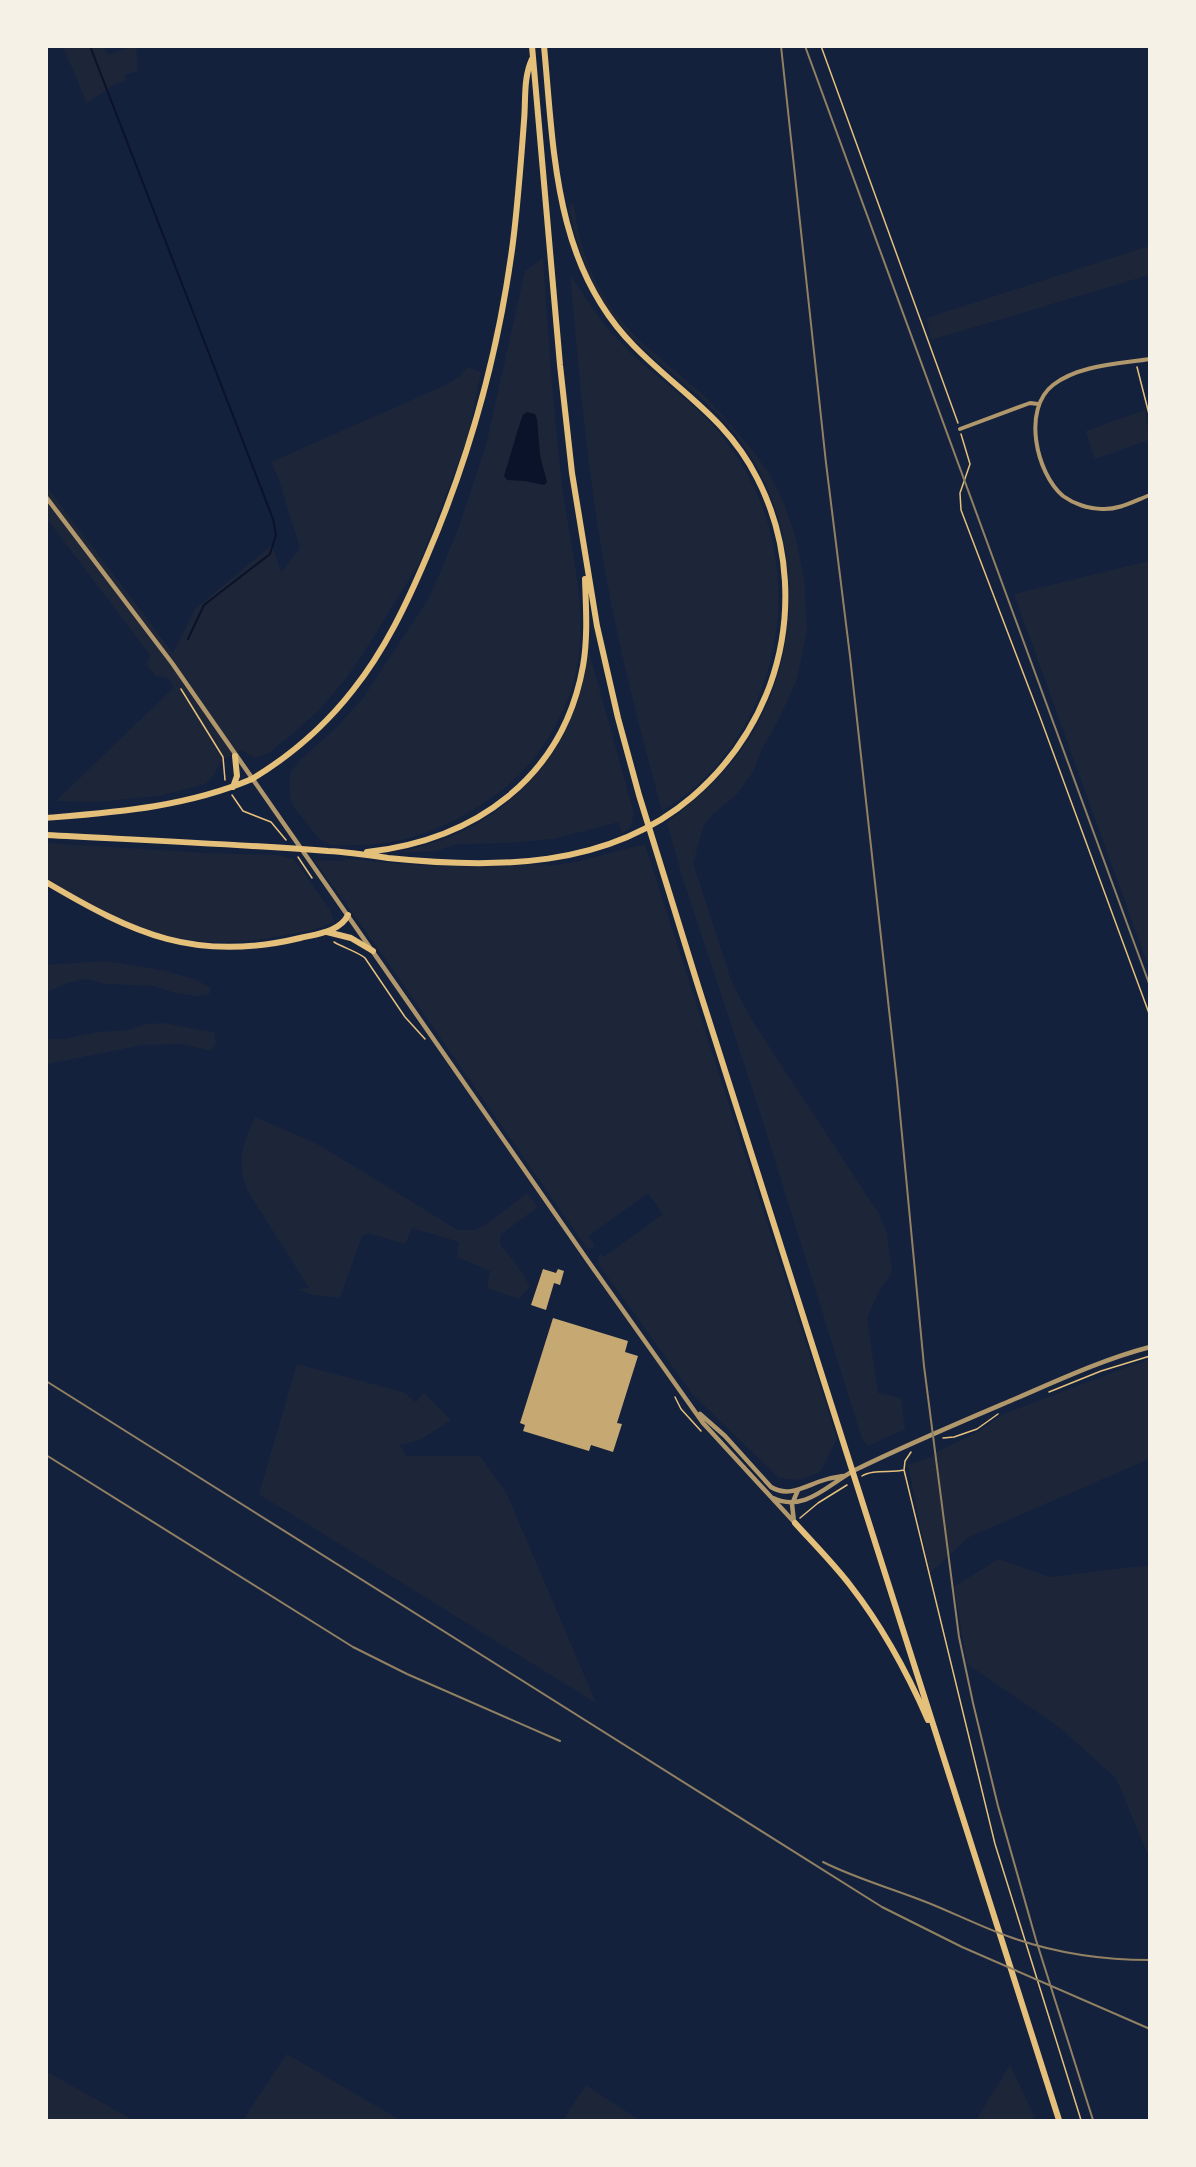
<svg xmlns="http://www.w3.org/2000/svg" width="1196" height="2167" font-family="'Asap Condensed',sans-serif">
<rect width="100%" height="100%" fill="#14213d"/>
<path fill="#1d2539" fill-rule="evenodd" d="M63,47H103L108,55L131,47H136L138,71L124,75L126,80L113,85L87,103Z
M573,202L579,235L587,262L596,282L614,313L639,340L709,400L753,451L768,472L785,506L796,538L804,580L807,630L797,679L779,719L762,749L753,772L738,793L713,814L704,825L693,863L732,983L753,1022L879,1214L887,1233L892,1273L879,1291L867,1318L878,1393L901,1398L905,1429L868,1446L862,1439L756,1100L682,876L667,823C696,799 725,775 746,743C810,647 803,508 725,422C698,392 665,370 637,343C599,306 578,258 569,207Z
M1149,246V275L931,340L927,318Z
M543,258C548,334 553,409 562,484C570,551 593,620 572,687C561,722 537,761 508,785C463,822 410,846 351,845C345,845 334,846 328,844C320,841 311,830 306,822C301,816 292,807 291,800C289,792 290,781 290,773L300,760L339,725L363,698L430,596L457,532L486,445L525,271ZM523,415L537,419L540,456L547,482L544,485L525,481L515,438Z
M570,275C586,297 600,322 619,341C644,368 674,388 701,413C771,482 795,580 767,673C749,731 714,780 662,811C640,730 618,647 604,564C587,468 579,371 570,275Z
M467,367L481,372L467,440L419,564L362,655L344,681L319,710L291,735L269,753L255,758L241,750L220,762L214,775L205,784L159,796L97,802L56,801L172,689L173,685L166,677L156,676L147,666L150,655L47,519V487L173,653L196,608L272,545L281,572L300,548L278,477L271,462L448,384L461,375Z
M1145,410L1149,440L1095,459L1086,431Z
M1149,561H1150L1149,968L1014,594Z
M589,652L634,813L631,826L622,834L619,822L553,839L507,843L457,844L436,851L391,853C501,835 571,761 589,652Z
M46,843L207,853L276,855L293,858L331,911L334,922C318,930 298,933 280,936C187,955 125,928 47,879Z
M645,845L837,1439L820,1472L801,1480L779,1478L693,1395L599,1265L598,1257L601,1253L604,1257L663,1214L648,1193L589,1236L594,1244V1247L590,1249L586,1247L375,944L314,860L343,861L344,859C363,859 382,863 400,864C449,867 498,867 546,864L548,866L576,862L636,846Z
M104,961C135,966 185,971 211,988L209,994L198,996L179,994L153,986L106,984L86,979L67,983L47,992V965Z
M163,1023L214,1032L216,1043L211,1051L182,1044L142,1045L47,1064V1039H64L99,1032L128,1030L147,1024Z
M255,1117L319,1145L458,1230H475L486,1225L527,1193L538,1207L500,1235V1244L516,1264L530,1286L519,1299L487,1288L490,1271L457,1257L459,1242L412,1228L405,1244L368,1233L362,1236L340,1298L313,1295L297,1289L309,1288L247,1190C236,1162 243,1143 255,1117Z
M1149,1359V1459L969,1537L930,1573L908,1465L931,1457L937,1452L978,1432L1001,1415Z
M297,1364L403,1392L416,1402L424,1393L451,1420L420,1440L400,1445L407,1456H480L507,1494L596,1703L259,1494Z
M998,1559L1050,1577L1149,1565V1857L1116,1778L1059,1727L967,1664L954,1587Z
M287,2054L400,2120H243Z
M1010,2065L1036,2120H976Z
M46,2072H47L133,2120H47Z
M586,2085L639,2120H563Z"/>
<path fill="#0b132b" d="M527,412L535,414L537,419L540,456L547,482L544,485L525,481L507,480L504,476L520,423L523,415Z"/>
<g fill="none" stroke-linecap="round" stroke-linejoin="round">
<path stroke="#0b132b" stroke-width="2" d="M90,46L273,519L276,535L270,554L204,605L188,639"/>
</g>
<path fill="#c6a872" d="M543,1269L556,1273L558,1269L564,1271L560,1285L554,1283L546,1310L531,1305Z
M553,1318L628,1341L625,1352L638,1356L617,1423L622,1424L613,1452L591,1445L589,1451L523,1431L525,1425L520,1423Z"/>
<g fill="none" stroke-linecap="round" stroke-linejoin="round">
<path stroke="#e5c07b" stroke-width="1.5" d="M821,46L958,423
M1137,367L1150,418
M961,434L970,464L960,493L961,510L1040,717L1150,1016
M181,689L223,757L225,780
M232,795L243,811L271,822L286,840
M298,857L312,878
M334,942C344,948 358,952 365,958L405,1017L425,1039
M1049,1392L1101,1371L1150,1356
M675,1397L681,1409L701,1431
M943,1438L954,1437L977,1429L998,1414
M911,1452L905,1461L904,1470L995,1844L1081,2120
M862,1476C872,1469 891,1473 904,1470
M800,1518L818,1503L847,1485"/>
<path stroke="#b1986c" stroke-width="4" d="M1150,359C1118,364 1079,365 1053,385C1022,409 1036,473 1063,496C1074,504 1089,509 1102,509C1119,510 1134,501 1150,495
M960,429L1030,403L1038,404"/>
<path stroke="#b1986c" stroke-width="4.5" d="M46,497L172,663L588,1261L703,1423L795,1523
M700,1414L725,1436L771,1487C787,1497 802,1488 818,1482C826,1479 835,1477 843,1476
M773,1498C805,1513 828,1484 855,1470C908,1444 963,1421 1017,1398C1061,1379 1104,1359 1150,1347
M794,1522L792,1504L798,1490"/>
<path stroke="#e5c07b" stroke-width="6" d="M233,787L237,776L235,756
M46,818C117,812 186,807 252,779
M46,882C134,934 196,963 300,938C316,934 340,932 348,915
M327,932L351,938L373,951"/>
<path stroke="#e5c07b" stroke-width="6" d="M532,46L560,365L572,473L597,626L618,718L639,795L699,989L1059,2120
M252,779C290,756 325,726 353,690C385,650 407,603 427,556C470,456 499,350 513,242C518,202 521,161 524,121C526,99 523,79 532,59
M46,835C140,840 234,844 328,851C348,852 368,855 388,858C494,869 608,869 692,797C727,767 754,728 770,685C794,618 790,542 757,478C727,418 679,392 634,346C554,265 554,152 544,46
M367,852C475,840 563,778 583,666C588,637 586,608 585,579
M795,1523C813,1543 833,1563 850,1585C882,1626 907,1672 928,1720"/>
<path stroke="#918062" stroke-width="2" d="M781,46L826,463L850,656L897,1082L924,1366L959,1637L973,1703L998,1806L1036,1940L1093,2120
M805,46L1150,986
M46,1381L882,1907L962,1947L1150,2029
M46,1455L353,1647L407,1674L560,1741
M823,1862C857,1879 891,1888 926,1902C954,1913 981,1927 1010,1937C1055,1953 1102,1960 1150,1960"/>
</g>
<rect width="1196" height="2167" fill="none" stroke="#f6f1e7" stroke-width="96"/>
</svg>
